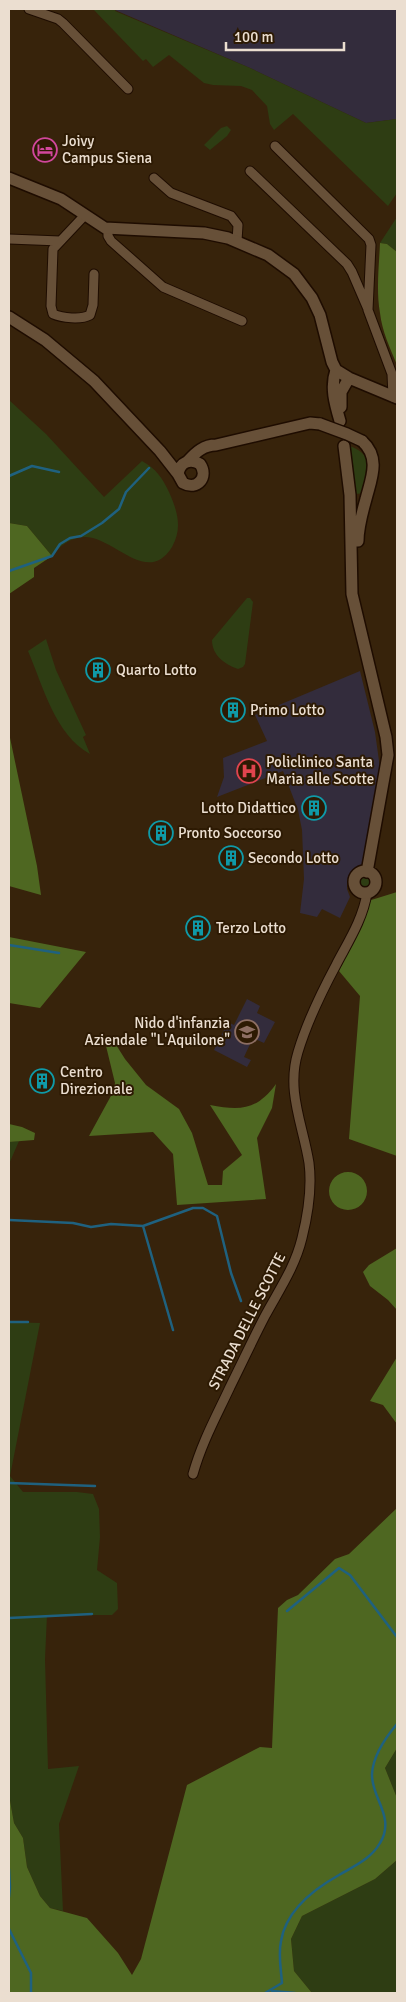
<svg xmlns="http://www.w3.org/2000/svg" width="406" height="2002" font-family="Signika,sans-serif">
<rect width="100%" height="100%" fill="#37230b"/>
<path fill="#332c3c" d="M116,9H397V119L366,123L250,68L115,10Z
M360,671L375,732L380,768L365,857L363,863L348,876L347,883V889L350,897L340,918L322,909L317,917L300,913L304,879L302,830L298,810L283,771L217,797L224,777L223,758L267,741L255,715Z
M247,999L260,1006L257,1013L275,1022L264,1043L253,1038L244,1057L251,1060L247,1067L214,1050L228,1022L234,1025Z"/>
<path fill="#2e3d13" d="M93,9H116L115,11L250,68L366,123L397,119V193L388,206L293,114L274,130L270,124L267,106L252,90L241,86L213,85L204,83L169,55L153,67L146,59L143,61Z
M227,126L231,130L227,136L210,150L204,145L221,128Z
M397,217V252L387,244L380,243Z
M9,400L46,434L104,497L142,461C156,469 162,477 169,492C177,510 183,528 172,547C147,587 114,536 84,537C69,538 60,546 52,556L27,526L9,523Z
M350,446C376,456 368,472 364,493L356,494Z
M247,598H250L253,602L245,664L243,667L238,669C224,664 212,655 212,640Z
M46,639L56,670L86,735L83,737L90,754C55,735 43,686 28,651Z
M359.5 882a5.5 5.5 0 1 1 11 0a5.5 5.5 0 1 1-11 0Z
M19,1141L9,1164V1142Z
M9,1322L40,1323L10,1476L23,1492H77L93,1494L99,1509L100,1537L97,1570L117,1583L118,1609L112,1615H47L45,1659L48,1769L79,1766L59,1824L63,1911L50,1908L40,1896L27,1867L23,1838L14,1823L9,1795Z
M397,1748V1798L385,1768Z
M397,1860V1993H312L294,1971L291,1939L302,1916L375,1879Z"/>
<path fill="#4e6721" d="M380,243L387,244L397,252V365C390,348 382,331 380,313C376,290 379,266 380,243Z
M9,523L27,526L52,556L34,568V577L9,594Z
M9,733L37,866L41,895L9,886Z
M397,892V1156L349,1139L360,996L339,971L364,918L368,901Z
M9,937L86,952L40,1008L9,1003Z
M113,1040L125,1059L146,1085L179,1109L192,1133L208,1185H222L223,1171L242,1155L210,1105C241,1111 257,1110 276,1084L272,1108L257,1138L266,1199L177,1205L173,1154L153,1132L89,1136L112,1094L115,1083L106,1046Z
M9,1124L22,1127L35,1133L34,1140L9,1142Z
M329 1191a19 19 0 1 1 38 0a19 19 0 1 1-38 0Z
M397,1248V1310L388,1300L370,1286L363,1272L369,1265Z
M397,1357V1424L383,1405L370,1401Z
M397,1508V1748L385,1768L397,1798V1860L375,1879L302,1916L291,1939L294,1971L312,1993H9V1795L14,1823L23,1838L27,1867L40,1896L50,1908L87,1918L118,1953L132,1975L141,1959L187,1785L260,1747L272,1748L278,1608L287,1600L298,1595L335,1559L349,1554Z"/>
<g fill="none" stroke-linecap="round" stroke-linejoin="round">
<path stroke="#1f617f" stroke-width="2.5" d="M9,476L32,466L59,472
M9,571L52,556L60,544L70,538L81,536L102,523L119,509L126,492L149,468
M9,945L59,953
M9,1220L73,1223L91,1227L111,1224L143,1226L193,1208H203L217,1216L231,1273L241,1301
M143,1226L173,1330
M9,1322H28
M9,1483L95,1486
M287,1611L339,1568L350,1575L397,1637
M9,1618L92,1614
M9,1869L10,1887L9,1897
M9,1929L31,1973V1993
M272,1991L295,1993
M265,1993L282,1983C281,1969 278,1955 281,1941C286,1911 314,1889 339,1875C354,1866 371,1859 380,1843C396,1817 371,1798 372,1774C373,1755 386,1737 397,1724"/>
<g stroke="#1e0c00" stroke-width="11">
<path id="street" d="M29,9L58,19L63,23L128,89
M275,146L369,239L371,245L368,310L392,374L393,397
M250,171L347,264L352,272L368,309
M154,178L171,193L231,216L238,225L237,241
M85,215L53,249L51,306L53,314C62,318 81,320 90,315L93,305L94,274
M108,229V236L111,241L163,287L242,321
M9,239L60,241
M193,1474C202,1442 216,1417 230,1387C242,1363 253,1339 265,1316C279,1290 295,1267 302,1238C308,1214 312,1187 309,1163C303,1125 286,1091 298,1052C307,1022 321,993 336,965C348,942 363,919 367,893"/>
</g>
<g stroke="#1e0c00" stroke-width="14">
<path id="secondary" d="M9,178L61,199L105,228L204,233L228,238L268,255L294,274L312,298L320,315L332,362L336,370L349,378L397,398
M9,317L45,340L94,381L160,451L178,474L183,483C197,491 209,477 200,464C190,458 180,462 178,474
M336,370C330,387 335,404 340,421
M341,407V392L349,378
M344,446L350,495L352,594L386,737L388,755L367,872
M188,461C196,452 204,445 216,445L310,423L320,424
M358,541C358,527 362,513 366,499C371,479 381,458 362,441
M354 882a11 11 0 1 1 22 0a11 11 0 1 1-22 0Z"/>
</g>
<use href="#street" stroke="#675038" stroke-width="9"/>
<use href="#secondary" stroke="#675038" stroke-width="11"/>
<g stroke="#1e0c00" stroke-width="14" stroke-linecap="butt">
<path id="secondary-bridge" d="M320,424L347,434L362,441"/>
</g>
<use href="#secondary-bridge" stroke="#675038" stroke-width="11"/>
</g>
<defs>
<g id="hotel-ring" transform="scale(1.25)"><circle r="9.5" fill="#2d1a03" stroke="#d1479c" stroke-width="1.5"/><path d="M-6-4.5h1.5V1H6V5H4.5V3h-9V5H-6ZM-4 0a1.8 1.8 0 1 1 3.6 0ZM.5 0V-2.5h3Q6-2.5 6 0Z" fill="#d1479c"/></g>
<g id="building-ring" transform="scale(1.25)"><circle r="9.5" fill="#2d1a03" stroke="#0f9aa8" stroke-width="1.5"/><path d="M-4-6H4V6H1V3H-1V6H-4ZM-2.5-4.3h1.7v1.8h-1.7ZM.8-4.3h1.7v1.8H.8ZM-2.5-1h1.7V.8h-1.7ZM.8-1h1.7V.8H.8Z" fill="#0f9aa8"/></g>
<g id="hospital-ring" transform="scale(1.25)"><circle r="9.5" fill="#2d1a03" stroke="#e0444e" stroke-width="1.5"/><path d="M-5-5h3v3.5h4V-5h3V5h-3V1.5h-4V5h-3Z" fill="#e0444e"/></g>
<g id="school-ring" transform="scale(1.25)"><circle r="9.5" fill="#2d1a03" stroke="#8d6e63" stroke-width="1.5"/><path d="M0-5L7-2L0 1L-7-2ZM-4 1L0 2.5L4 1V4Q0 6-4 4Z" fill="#8d6e63"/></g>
</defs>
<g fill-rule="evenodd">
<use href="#hotel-ring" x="45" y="150"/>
<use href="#building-ring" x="98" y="670"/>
<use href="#building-ring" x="233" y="710"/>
<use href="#hospital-ring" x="249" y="771"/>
<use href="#building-ring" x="314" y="808"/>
<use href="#building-ring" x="161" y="833"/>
<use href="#building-ring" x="231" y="858"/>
<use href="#building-ring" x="198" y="928"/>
<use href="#school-ring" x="247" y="1032"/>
<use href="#building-ring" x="42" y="1081"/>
</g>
<g text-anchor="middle" stroke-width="4" stroke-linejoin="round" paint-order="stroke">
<g font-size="15" fill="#ebded0" stroke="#2d1a03" text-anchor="start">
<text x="62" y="146">Joivy<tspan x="62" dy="17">Campus Siena</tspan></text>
<text x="116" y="675">Quarto Lotto</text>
<text x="250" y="715">Primo Lotto</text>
<text x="266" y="767">Policlinico Santa<tspan x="266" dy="17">Maria alle Scotte</tspan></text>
<text x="296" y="813" text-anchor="end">Lotto Didattico</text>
<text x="178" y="838">Pronto Soccorso</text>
<text x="248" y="863">Secondo Lotto</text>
<text x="216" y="933">Terzo Lotto</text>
<text x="230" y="1028" text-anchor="end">Nido d'infanzia<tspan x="230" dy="17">Aziendale "L'Aquilone"</tspan></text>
<text x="60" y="1077">Centro<tspan x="60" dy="17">Direzionale</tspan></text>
</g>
<g font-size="15" fill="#ebded0" stroke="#2d1a03">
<text transform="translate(247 1321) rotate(-63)" y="5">STRADA DELLE SCOTTE</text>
</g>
</g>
<rect width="406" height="2002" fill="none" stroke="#ebded0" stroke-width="20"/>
<path d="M226 42v8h118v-8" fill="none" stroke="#ebded0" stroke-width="2.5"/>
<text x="234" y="42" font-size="15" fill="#ebded0" stroke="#2d1a03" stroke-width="4" paint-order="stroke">100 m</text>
</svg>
